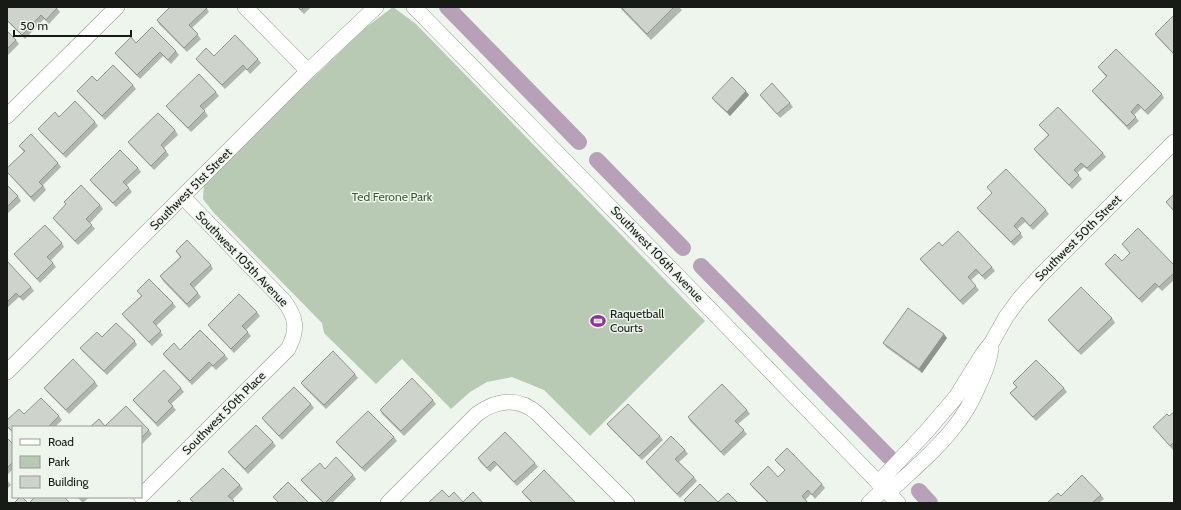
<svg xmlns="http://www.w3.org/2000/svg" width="1181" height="510" font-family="Cabin,sans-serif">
<rect width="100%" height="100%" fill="#eef5ec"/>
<path fill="#b8cab4" d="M393,7L416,24L705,321L590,436L544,390L512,377L487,382L470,392L451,409L402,359L376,384L324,333L322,323L214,213L203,199L204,182L365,28Z"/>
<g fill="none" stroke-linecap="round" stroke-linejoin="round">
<path stroke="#b8a1b8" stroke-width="16" d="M447,7L579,142
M597,160L683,248
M701,266L889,457
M919,491L930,503"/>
<g stroke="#959c94" stroke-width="16">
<path id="minor" d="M245,7L308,71
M414,7L675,273L898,503
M7,116L117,7
M7,372L308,71L376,7
M878,483L926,432L956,397L982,355L992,342L1006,317L1020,298L1040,276L1174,142
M888,493C911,471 936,451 955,426C965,414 972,401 978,387C984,375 989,362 991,349
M141,496L288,349C298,330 297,318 284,301L183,197
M388,503L477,414C498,399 519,397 538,414L627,503
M869,503L884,489"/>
</g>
<use href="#minor" stroke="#fff" stroke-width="15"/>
</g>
<path fill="#b1b6af" d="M7,7L57,8L60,12L49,24L44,19L25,39L7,21Z
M206,7L209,12L192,28L201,39L187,52L159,24L157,20Z
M297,7H311L304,14Z
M620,7H679L682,10L651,40L622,10Z
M1174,15V55L1158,38L1155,34Z
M7,31L16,40L19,44L7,56Z
M136,43L176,51L179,55L171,64L163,56L140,79L118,57L115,53Z
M214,56L258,59L261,63L250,74L246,69L225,89L199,63L196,59Z
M1098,67L1162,94L1164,98L1148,115L1141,108L1134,115L1139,121L1129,130L1095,95L1092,91L1106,77Z
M97,81L133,85L136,89L105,120L80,95L77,91Z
M216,92L219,96L204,110L208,116L191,132L169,110L166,106Z
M749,95L730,116L715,102L712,98Z
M760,95L790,103L793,107L780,118L763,99Z
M59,117L95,122L98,126L66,158L41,133L38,129Z
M1039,125L1103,153L1106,157L1090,172L1084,167L1077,173L1082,179L1072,189L1037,153L1034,149L1048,135Z
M175,130L178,135L164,148L169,155L154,170L131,146L128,142Z
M19,146L58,163L61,167L43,185L46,190L34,202L7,172V168L24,152Z
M138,168L141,172L127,185L132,192L116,207L93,184L90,180Z
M7,185L18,196L21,201L7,214Z
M987,187L1046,210L1049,214L1033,230L1025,222L1017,229L1023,237L1014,246L980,212L977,208L992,193Z
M64,202L100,205L103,209L90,223L95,229L78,245L56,222L53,218L66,205Z
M62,243L64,247L51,260L56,267L40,283L17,258L14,254Z
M1122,244L1174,265V280L1162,291L1158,287L1142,303L1108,268L1105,264L1122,261L1130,253Z
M942,246L992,267L995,271L985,280L979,273L971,280L979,290L963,305L923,263L920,259Z
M176,251L211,265L213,269L194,288L201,297L189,308L163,281L160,276L180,257Z
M7,263L31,287L34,291L23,301L19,297L7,308Z
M137,291L173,303L176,307L156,326L163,335L152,346L125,318L122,314L141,296Z
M257,312L260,316L246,330L251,336L234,353L211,329L208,325Z
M1112,318L1115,323L1081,355L1051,324L1048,320Z
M102,337L135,341L137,345L107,375L83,352L80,348Z
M947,338L922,373L886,347L883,343Z
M180,350L225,355L228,359L216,370L212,366L192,385L166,358L163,354Z
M355,374L358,378L326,409L304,387L301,383Z
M95,382L98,386L69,414L47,392L44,388Z
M1013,383L1064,388L1067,392L1036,421L1013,397L1010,393L1016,387Z
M181,388L184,392L171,404L176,410L158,427L136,404L133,400Z
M433,400L436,404L404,436L382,414L380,410Z
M311,404L314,408L282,440L265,422L262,418Z
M126,406L149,430L152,434L141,445V427H90L99,419L105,426Z
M747,410L750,414L738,424L747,434L724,456L690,421L688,417Z
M1174,412V449L1173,450L1153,427L1169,416Z
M24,414L59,416L62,420L55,427H13V433L7,427V420Z
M607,424L660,436L663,440L642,460L610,428Z
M394,437L397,441L365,472L339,446L336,442Z
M7,438L13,444V469L7,475Z
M273,442L276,446L248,474L231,456L228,452Z
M685,450L688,454L679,462L694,477L697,481L680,498L649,466L646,462Z
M478,458L535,463L538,467L517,486L497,465L490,472L480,462Z
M775,460L822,484L825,488L815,499L811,494L805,500L808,503H768L753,488L750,484L778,477L785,470L778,464Z
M325,469L353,475L356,479L332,503H323L304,484L301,480Z
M544,470L575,503H532L525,496L522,492Z
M7,480L11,485L7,489Z
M240,485L243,489L232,500L235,503H193L190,499Z
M1101,495L1104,499L1099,503H1047L1061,496Z
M77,497H89L83,503Z"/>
<path fill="#90948f" d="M746,91L749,95L730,116L727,112Z
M944,334L947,338L922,373L919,369Z"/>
<path fill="#ced4cc" stroke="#90948f" d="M7,7H56L57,8L46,20L41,15L22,35L7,20Z
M170,7H206L207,8L189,25L198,34L184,48L157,20Z
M298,7H304L301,10Z
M621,7H674L647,34Z
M1174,15V54L1155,34Z
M152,27L176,51L168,60L160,52L137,75L115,53L131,37L136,43Z
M7,31L16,40L7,49Z
M235,35L258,59L247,70L243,65L222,85L196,59L206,48L214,56Z
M1116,49L1162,94L1145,111L1138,104L1131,112L1136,117L1127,126L1092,91L1107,76L1098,67Z
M113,65L133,85L102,116L77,91L92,76L97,81Z
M199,74L216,92L200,106L205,111L188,128L166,106Z
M732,77L746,91L727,112L712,98Z
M772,83L790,103L777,114L760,95Z
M75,101L95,122L63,154L38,129L55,112L59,117Z
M1058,107L1103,153L1087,168L1081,163L1074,170L1079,175L1069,185L1034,149L1049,135L1039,125Z
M158,113L175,130L161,145L166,151L151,166L128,142Z
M31,134L58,163L39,182L43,186L31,197L7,172V168L25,151L19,146Z
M120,150L138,168L123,182L129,188L113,203L90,180Z
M1006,169L1046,210L1030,226L1022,217L1014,226L1021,233L1011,242L977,208L992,193L987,187Z
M7,185L18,196L7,207Z
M81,185L100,205L86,219L92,225L75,241L53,218L66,204L64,202Z
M1174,194V211L1166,202Z
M45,225L62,243L47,257L53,263L37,279L14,254Z
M1138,228L1174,265V273L1159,287L1155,283L1139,299L1105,264L1115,254L1122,261L1130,253L1122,244Z
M958,231L992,267L982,276L976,269L968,277L976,286L960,301L920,259L939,242L942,246Z
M187,240L211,265L190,284L198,293L187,304L160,276L181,257L176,251Z
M8,262L31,287L20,297L16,293L7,302V263Z
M149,279L173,303L153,322L161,331L149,342L122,314L142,296L137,291Z
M1081,287L1112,318L1078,351L1048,320Z
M239,294L257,312L242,326L248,332L231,349L208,325Z
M908,308L944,334L919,369L883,343Z
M116,323L135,341L104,371L80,348L97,332L102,337Z
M200,330L225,355L213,366L209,362L190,381L163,354L174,343L180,350Z
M333,351L355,374L324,405L301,383Z
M73,359L95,382L66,410L44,388Z
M1036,360L1064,388L1033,417L1010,393L1017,387L1013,383Z
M164,370L181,388L168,401L173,406L156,423L133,400Z
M412,378L433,400L401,431L380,410Z
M722,384L747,410L735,421L744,430L721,452L688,417Z
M294,387L311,404L279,436L262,418Z
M41,398L59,416L48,427H13V432L7,426V420L19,409L24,414Z
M628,404L660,436L639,456L607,424Z
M126,406L149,430L141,438V427H90L99,419L105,426Z
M368,411L394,437L362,468L336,442Z
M1174,412V442L1170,446L1153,427L1167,414L1169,416Z
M256,425L273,442L245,469L228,452Z
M505,432L535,463L514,482L494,461L487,468L478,458Z
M671,436L685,450L675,459L694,477L677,494L646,462Z
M7,438L13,444V462L7,468Z
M787,448L822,484L812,495L808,490L802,496L808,503H769L750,484L768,466L778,477L785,470L775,460Z
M336,457L353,475L325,503H324L301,480L320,463L325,469Z
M223,468L240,485L228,496L234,501L232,503H194L190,499Z
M544,470L575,502L574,503H533L522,492Z
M1082,475L1101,495L1092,503H1047L1058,493L1061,496Z
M288,482L309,503H279L273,497Z
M700,484L718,502L728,493L738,503H687L684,500Z
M442,490L449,497L454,492L463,502L473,492L483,503H428Z
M20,497H22L28,503H14Z
M35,497H64L70,503H29Z
M179,500L182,503H176Z"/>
<defs>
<g id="stadium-bare" transform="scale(1.2)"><path d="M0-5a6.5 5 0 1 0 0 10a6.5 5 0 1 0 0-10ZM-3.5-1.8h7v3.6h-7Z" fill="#933199" stroke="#eef5ec" stroke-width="2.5" paint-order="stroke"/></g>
</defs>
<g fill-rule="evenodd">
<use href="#stadium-bare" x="598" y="321"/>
</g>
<g text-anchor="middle" stroke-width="3" stroke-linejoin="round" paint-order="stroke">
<g font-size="12" fill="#181a17" stroke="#eef5ec">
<text transform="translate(191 189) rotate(-45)" y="4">Southwest 51st Street</text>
<text transform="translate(1078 238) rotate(-45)" y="4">Southwest 50th Street</text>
<text transform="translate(657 254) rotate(46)" y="4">Southwest 106th Avenue</text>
<text transform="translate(242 259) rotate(46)" y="4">Southwest 105th Avenue</text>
<text transform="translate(224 413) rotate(-45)" y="4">Southwest 50th Place</text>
</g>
<g font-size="12" fill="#3c5b34" stroke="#eef5ec">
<text x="392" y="201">Ted Ferone Park</text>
</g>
<g font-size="12" fill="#181a17" stroke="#eef5ec" text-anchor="start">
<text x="610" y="318">Raquetball<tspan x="610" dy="14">Courts</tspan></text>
</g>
</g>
<rect width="1181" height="510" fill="none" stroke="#181a17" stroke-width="16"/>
<rect x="12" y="426" width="130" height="72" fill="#eef5ec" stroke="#989d97"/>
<rect x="20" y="439" width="20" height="6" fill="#ffffff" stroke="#989d97"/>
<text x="48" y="446" font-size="12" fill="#181a17">Road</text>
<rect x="20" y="456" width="20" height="12" fill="#b8cab4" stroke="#989d97"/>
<text x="48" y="466" font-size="12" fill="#181a17">Park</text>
<rect x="20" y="476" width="20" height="12" fill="#ced4cc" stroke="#989d97"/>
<text x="48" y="486" font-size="12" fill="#181a17">Building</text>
<path d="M14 30v6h117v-6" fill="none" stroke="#181a17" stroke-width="2"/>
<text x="20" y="30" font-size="12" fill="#181a17" stroke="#eef5ec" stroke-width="3" paint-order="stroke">50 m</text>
</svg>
